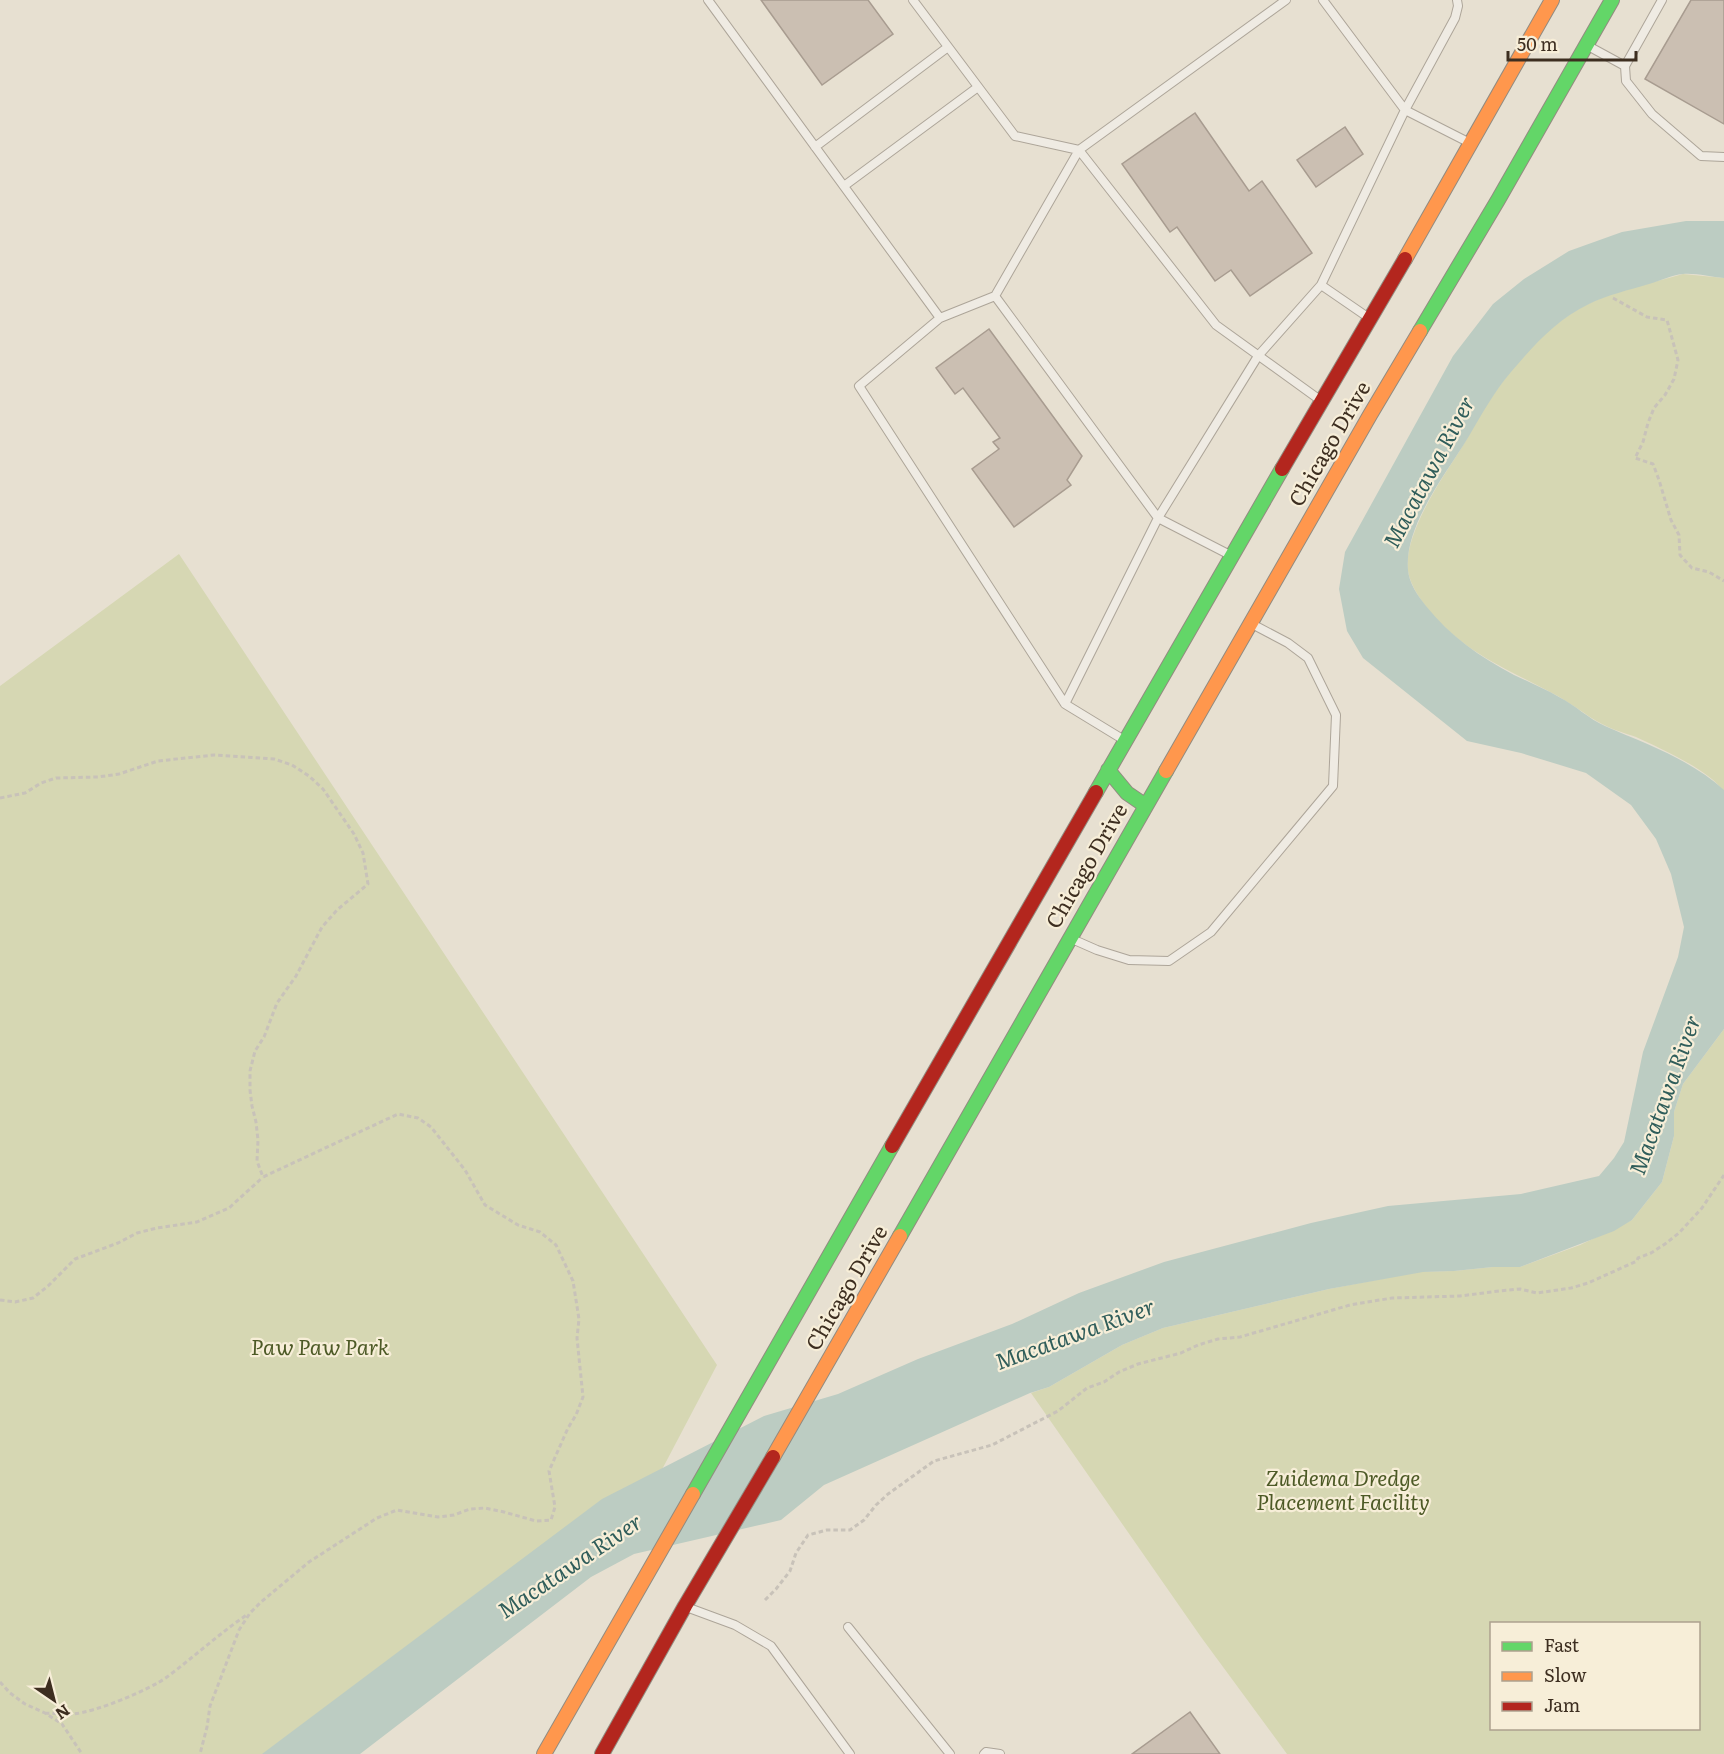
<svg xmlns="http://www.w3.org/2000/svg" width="1724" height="1754" font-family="Literata,serif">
<rect width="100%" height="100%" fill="#e7e0d1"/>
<path fill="#d6d7b3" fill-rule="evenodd" d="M1683,274L1724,278V792C1711,771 1660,748 1636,737C1625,733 1613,730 1602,724C1585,715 1570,702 1552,693C1503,667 1463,652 1426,607C1419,597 1410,584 1408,571C1403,536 1440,481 1459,452C1468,438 1475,423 1484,409C1509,370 1546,324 1588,304C1618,289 1652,283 1683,274Z
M179,554L717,1365L637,1517L301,1754H0V686Z
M1724,1029V1754H1287L1201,1637L1031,1393L1049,1387L1122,1345L1163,1328L1329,1289L1417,1272L1454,1271L1493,1267H1520L1580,1245L1632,1220L1662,1182L1674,1136V1112L1683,1084ZM1492,1624H1698V1728H1492Z"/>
<path fill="#bcccc2" d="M1686,221H1724V278C1711,277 1696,273 1683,274C1672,275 1660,281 1649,284C1629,290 1607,295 1589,304C1557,319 1533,346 1511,372C1494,392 1482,414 1469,436C1447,473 1404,525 1408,570C1409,583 1418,596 1426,606C1450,636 1480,657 1514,675C1529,682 1545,689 1559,697C1575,705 1589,719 1605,726C1646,744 1690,759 1724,790V1029L1683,1084L1674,1112V1136L1662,1182L1632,1220L1614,1231L1520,1267H1493L1454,1271L1423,1272L1329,1289L1163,1328L1122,1345L1049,1387L1030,1393L824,1485L781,1520L634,1554L591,1577L360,1754H262L602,1499L764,1416L838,1394L918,1359L1012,1324L1079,1293L1164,1262L1311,1223L1388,1206L1521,1194L1599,1176L1614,1158L1624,1142L1643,1052L1678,957L1684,927L1671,874L1656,839L1631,805L1586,773L1521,753L1467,741L1363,658L1347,631L1339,589L1345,552L1453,356L1493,304L1524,279L1569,251L1622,232Z"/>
<path fill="#cbbfb2" stroke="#a89c90" stroke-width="1.5" d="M761,0H868L893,34L822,85Z
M1691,0H1724V124L1645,79Z
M1195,113L1249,191L1262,181L1312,253L1250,296L1231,270L1215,281L1177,227L1170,232L1122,164Z
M1345,127L1363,154L1316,187L1297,160Z
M989,329L1082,456L1067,480L1071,485L1014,527L972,469L999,449L993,442L1000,438L963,388L955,394L936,368Z
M1190,1712L1220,1754H1132Z"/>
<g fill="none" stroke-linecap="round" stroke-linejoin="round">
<g stroke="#ada599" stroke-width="10">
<path id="lane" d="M708,0L940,318L859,386L1065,704L1124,740
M913,0L1015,136L1079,150L1286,0
M1323,0L1405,110L1468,142
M1590,47L1625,66L1626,81L1652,114L1701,156L1724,157
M1625,66L1662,0
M815,147L948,47
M844,186L978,87
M1321,285L1369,318
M995,296L1158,518L1230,555
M940,318L995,296L1079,150L1216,325L1320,400
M1065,704L1158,518L1258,356L1321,285L1405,110L1455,18L1458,6L1457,0
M1072,939L1097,950L1129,960L1169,961L1211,932L1333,786L1336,715L1308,658L1288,643L1252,624
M689,1608L735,1625L771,1646L850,1754
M848,1627L950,1754
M984,1754L986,1752L1000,1754"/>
</g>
<g stroke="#928b80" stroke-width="16">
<path id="fast" d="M1420,331L1498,200L1612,0
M1108,770L1127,793L1146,806
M1096,792L1282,469
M900,1236L1166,771
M693,1494L892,1146"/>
</g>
<g stroke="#928b80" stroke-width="16">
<path id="slow" d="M1405,259L1552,0
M1166,771L1370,415L1420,331
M773,1457L900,1236
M544,1754L693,1494"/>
</g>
<g stroke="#928b80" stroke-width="16">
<path id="jam" d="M1282,469L1405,259
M892,1146L1096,792
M602,1754L685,1606L773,1457"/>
</g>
<path stroke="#c8c2b9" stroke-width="3" stroke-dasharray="4.5 3" stroke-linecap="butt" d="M1613,298L1647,317L1667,320L1678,360L1674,379L1665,395L1654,408L1648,423L1643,442L1635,458L1653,464L1659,480L1671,520L1679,535L1680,555L1692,568L1709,572L1724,581
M0,798L25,793L41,783L56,778L98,777L119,774L158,761L214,755L274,759L292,765L309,776L323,789L354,834L363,853L368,884L337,910L322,927L296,976L277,1003L264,1037L255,1051L250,1071V1090L252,1106L256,1122L258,1140L257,1161L263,1177L398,1114L418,1118L431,1127L465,1170L485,1205L518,1225L540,1232L556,1245L573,1281L579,1319L577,1338L583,1397L576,1415L568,1428L549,1471L555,1507L551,1520L536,1521L504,1512L485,1508L470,1509L454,1515L438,1517L397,1510L377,1518L309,1562L261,1602L250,1613L239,1630L210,1706L207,1727L200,1754
M0,1300L15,1302L33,1298L48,1286L75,1259L118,1243L137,1233L157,1228L197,1222L229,1208L263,1177
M765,1600L776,1589L790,1571L796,1553L808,1535L827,1530H850L864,1520L876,1505L888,1494L934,1461L992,1445L1058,1411L1087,1388L1104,1382L1119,1372L1138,1364L1181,1353L1198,1345L1218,1339L1240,1337L1350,1305L1392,1298L1460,1296L1499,1291L1520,1289L1537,1293L1571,1288L1588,1283L1637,1261L1638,1258L1651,1253L1665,1244L1679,1233L1702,1208L1724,1175
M0,1682L10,1693L25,1704L45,1713L62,1724L82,1754
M45,1713C54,1713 64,1715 73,1714C96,1712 149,1690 167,1677C195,1656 220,1633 248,1614"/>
<use href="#lane" stroke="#efebe3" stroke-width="8"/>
<use href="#fast" stroke="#63d668" stroke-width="14"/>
<use href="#slow" stroke="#ff974d" stroke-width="14"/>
<use href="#jam" stroke="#b3261e" stroke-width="14"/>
</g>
<g text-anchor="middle" stroke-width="4.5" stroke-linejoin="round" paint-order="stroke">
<g font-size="21" fill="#3d2e20" stroke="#f7eed8">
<text transform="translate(1330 444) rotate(-60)" y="7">Chicago Drive</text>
<text transform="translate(1087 866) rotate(-60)" y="7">Chicago Drive</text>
<text transform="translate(847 1288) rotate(-60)" y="7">Chicago Drive</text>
</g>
<g font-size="21" font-style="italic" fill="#4d5a26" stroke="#f7eed8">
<text x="320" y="1355">Paw Paw Park</text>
<text x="1343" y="1486">Zuidema Dredge<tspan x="1343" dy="24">Placement Facility</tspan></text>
</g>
<g font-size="22" font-style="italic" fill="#2f5d5a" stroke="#f7eed8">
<text transform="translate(1429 472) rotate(-62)" y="8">Macatawa River</text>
<text transform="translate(1665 1095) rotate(-70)" y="8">Macatawa River</text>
<text transform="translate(1075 1334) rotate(-20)" y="8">Macatawa River</text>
<text transform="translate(570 1566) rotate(-34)" y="8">Macatawa River</text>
</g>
</g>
<rect x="1490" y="1622" width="210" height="108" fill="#f7eed8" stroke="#ada18e" stroke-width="1.5"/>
<rect x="1502" y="1642" width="30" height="9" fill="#63d668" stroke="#ada18e" stroke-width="1.5"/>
<text x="1544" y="1652" font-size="18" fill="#3d2e20">Fast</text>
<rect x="1502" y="1672" width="30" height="9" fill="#ff974d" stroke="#ada18e" stroke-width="1.5"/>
<text x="1544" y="1682" font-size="18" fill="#3d2e20">Slow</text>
<rect x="1502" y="1702" width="30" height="9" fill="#b3261e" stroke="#ada18e" stroke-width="1.5"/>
<text x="1544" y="1712" font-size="18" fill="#3d2e20">Jam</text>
<g transform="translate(54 1700) rotate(145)" stroke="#f7eed8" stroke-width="4.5" paint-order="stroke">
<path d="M0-4.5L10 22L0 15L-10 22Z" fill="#3d2e20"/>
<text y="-9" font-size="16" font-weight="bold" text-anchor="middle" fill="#3d2e20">N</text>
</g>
<path d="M1508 51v9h128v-9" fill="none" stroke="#3d2e20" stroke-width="3"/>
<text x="1517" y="51" font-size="18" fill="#3d2e20" stroke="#f7eed8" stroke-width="4.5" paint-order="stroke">50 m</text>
</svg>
